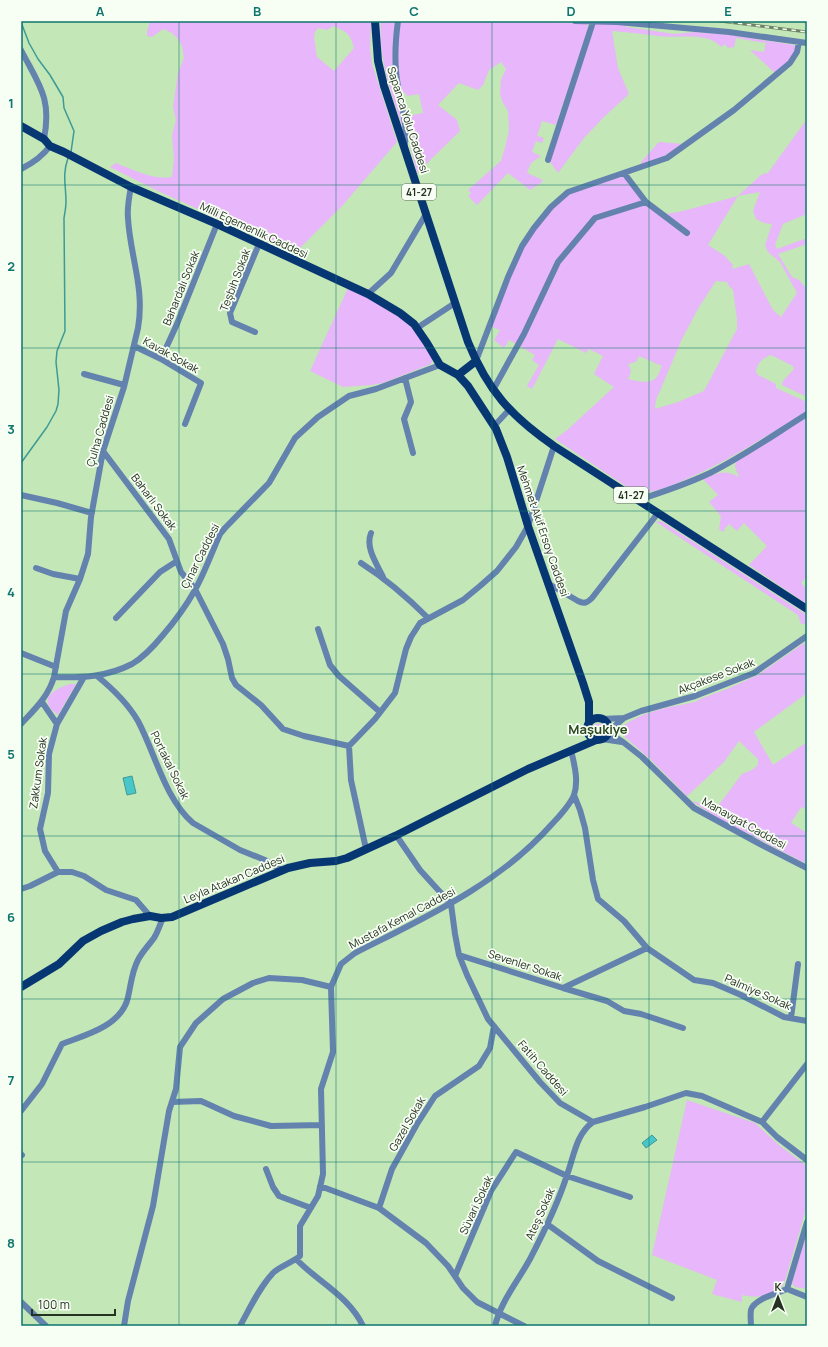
<svg xmlns="http://www.w3.org/2000/svg" width="828" height="1347" font-family="Manrope,sans-serif">
<rect width="100%" height="100%" fill="#c3e7b6"/>
<path fill="#e8b6fa" fill-rule="evenodd" d="M150,21H371L370,48L372,64L397,142L342,206L295,253L158,191L110,167L116,163C133,170 153,180 172,177L174,159L172,135L176,120L173,107L178,73L184,58L182,46L178,39L172,33L163,29L152,37L147,36V32ZM333,26C348,32 350,34 354,48L334,71L317,57L314,37L315,32L318,28L327,30Z
M381,21H395L394,37L404,132C392,95 378,60 381,21Z
M401,21H540L587,24L588,28L556,125L542,121L537,136L544,138L542,143L536,141L532,152L541,156L531,163L527,173L543,180L541,183L530,190L508,173L477,205L468,196L471,193L468,190L501,161L506,144L509,130L508,111L502,101L500,94L501,80L506,69L501,62L489,70L483,85L478,90L459,83L438,105L457,120L460,131L417,173L410,145L414,136L409,131L407,116L423,113L419,94L408,96L400,89L397,46Z
M595,24C604,24 620,21 627,27L674,34L695,32L731,35L788,44L794,45C799,56 782,67 775,73L750,50L764,52L766,43L736,38L734,47L728,48L725,44L721,47C707,31 678,39 659,36C643,34 628,32 612,31L618,68L629,94L604,117L584,138L558,173L550,162Z
M807,119V214L783,224L775,245L777,249L807,238V244L778,254L792,277L799,280L807,289V397L782,385L783,381L794,369L793,366L771,355C763,358 757,363 756,372L758,375L776,384V388L807,402V411C766,436 726,463 682,481C670,486 657,492 644,492C638,492 632,490 627,487L555,439L566,431L614,387L594,374L603,356L589,349L586,353L558,339L532,389L527,386L539,365L532,360L535,355L509,340L504,348L494,340L500,330L489,326L512,269L534,228L568,192L624,173L646,202L661,215L683,211L738,196L762,174L768,173ZM760,192L753,211L756,219L764,223L772,224L765,245L768,252L780,262L797,293L781,317L773,310L749,264L732,269L733,265L725,256L708,245L738,196ZM716,281L727,282L729,286L733,290L737,319V329L704,391L678,402L655,409L656,400L682,339L699,307ZM639,356L662,366C660,369 660,372 658,375C652,386 638,381 628,379C631,373 632,370 628,364L636,362Z
M659,142L683,144L661,158L641,166V162Z
M348,288C370,299 401,313 416,333C422,341 427,350 433,359L431,364L383,383L372,385L343,387L310,371Z
M807,417V565L805,567L807,568V576L801,583L807,589V604L749,565L767,546L744,523L737,531L729,524L724,529L725,530L723,532L719,529L721,516L709,502L718,495L703,479C718,473 724,469 739,477L735,467L736,462Z
M661,521L807,615V624H801L798,615L656,522Z
M807,641V693L754,732L773,765L807,742V810L801,807L791,823L807,833V864L719,819L693,802L694,801L705,806H718L742,774L752,770L758,765V759L739,741L724,762L687,796L650,759L617,730C643,711 664,708 695,702L700,699L727,689L758,675Z
M70,684H76L58,715C54,712 49,708 48,703C45,693 63,686 70,684Z
M592.5 729a5.5 5.5 0 1 1 11 0a5.5 5.5 0 1 1-11 0Z
M687,1100L755,1123L780,1146L807,1166V1206L784,1284C772,1298 759,1298 742,1295V1302L712,1294L717,1280L652,1255Z
M807,1232V1289L795,1287L792,1283Z"/>
<path fill="#48c6c8" stroke="#3e9a96" d="M132,776L136,793L127,795L123,778Z
M652,1135L657,1140L646,1148L642,1143Z"/>
<g fill="none" stroke-linecap="round" stroke-linejoin="round">
<path stroke="#3e9a96" stroke-width="1.5" d="M21,22L29,43L38,59L50,75L63,97L64,108L74,131L71,152
M21,463L47,427L56,411L58,404L59,390L56,362L57,351L65,331L64,218C65,212 66,207 66,202C66,185 62,175 68,158"/>
<path stroke="#6382ae" stroke-width="6" d="M398,21C395,43 394,65 398,86C401,107 409,127 404,148
M575,21L617,22L729,32L807,43
M21,50C39,85 52,98 44,139
M548,160L593,22
M21,169C33,163 42,157 50,146
M646,202L687,233
M368,294L391,273L426,214
M417,328L455,303
M255,332L232,322L230,313L259,244
M134,346L161,359L201,383L185,424
M161,359L177,324L217,224
M476,361L508,277L522,246L534,228L551,207L568,192L667,158L734,110L790,63L797,52L799,42
M84,374L124,385
M405,378L411,402L404,419L413,453
M493,390L524,334L558,262L595,218L646,202L624,173
M494,426L509,410
M103,451L169,539L181,572L195,589L223,644L228,659L232,678L236,685L261,705L283,729L304,736L349,746
M21,495L57,503L92,513
M638,500C663,492 687,484 710,473C744,456 775,434 807,414
M371,533C365,548 377,564 383,577
M361,563C386,579 407,597 428,618
M36,568L53,574L80,579
M549,584L578,601C584,604 587,603 592,598L658,513
M116,618L160,572L177,561
M318,629L330,665L339,676L380,712
M21,653L56,667
M97,676C113,689 127,702 138,721C155,753 165,799 193,823L240,850L265,860L282,870
M54,677C81,678 107,677 132,664C144,657 154,646 163,635C175,621 186,606 195,590C205,572 212,552 220,534L225,528L269,483L295,438L318,417L349,396L376,389L440,365
M42,702L57,724L49,754L48,793L40,829L45,851L58,872
M602,719L624,718
M21,724C35,709 48,697 54,677L66,611L80,579L88,554L91,517L103,451L124,387L138,328C145,288 130,256 128,218C127,208 129,197 131,187
M57,724L84,677
M609,731L624,718L641,711L695,696L754,673L807,636
M609,733L623,742L642,757L694,808L760,844L807,868
M602,739L622,742
M349,746L375,719L395,693L406,649L411,637L420,623L463,600L480,586L497,571L516,547L528,526L554,446
M349,746L351,780L366,849
M574,795L580,810L585,828L593,880L598,899L624,921L647,948L694,980L713,983L741,995L784,1017L807,1021
M396,835L420,870L451,904L455,934L459,955L467,975L488,1019L540,1082L560,1103L593,1122L645,1107L686,1093L702,1096L762,1122L777,1137L807,1160
M21,889L30,886L58,872H72L84,876L106,890L136,900L150,916
M459,955L563,988L647,948
M563,988L607,1001L624,1011L641,1014L683,1028
M791,1018L798,964
M172,1102L201,1101L234,1116L271,1126L322,1125
M21,1111L42,1084L62,1044C85,1035 118,1027 127,1001C131,987 131,973 138,960C142,952 149,945 154,938C158,932 160,924 163,918
M762,1122L807,1064
M21,1154L22,1155L21,1156
M266,1169L273,1187L279,1196L311,1208
M320,1186L379,1208L426,1243L448,1266L463,1288L477,1302L524,1326
M379,1208L392,1169L417,1124L435,1096L479,1066L490,1048L494,1026
M547,1224L598,1261L672,1298
M296,1259C318,1282 349,1296 363,1326
M455,1276L491,1191L516,1152L567,1176L630,1197
M787,1289L807,1297
M21,1302L46,1326
M124,1326L128,1301L153,1206L169,1111L176,1089L180,1047L196,1023L223,999L253,983L269,978L302,980L331,987
M240,1326C250,1308 259,1288 273,1273C277,1268 293,1262 300,1256V1226L318,1196L323,1174L321,1089L333,1052L331,987L341,964L355,953C426,917 498,885 552,824C559,817 571,803 574,795C579,781 574,763 571,750
M495,1326C501,1301 518,1281 530,1259C544,1232 558,1204 567,1175C574,1156 576,1134 593,1122
M751,1326C751,1321 750,1315 751,1310C754,1299 778,1293 787,1289L807,1222"/>
<path stroke="#073773" stroke-width="8" d="M375,21L378,61L384,86L468,342C488,391 511,416 554,446L807,609
M21,126L44,139L50,146L64,152L131,187L217,224L368,294L400,313L414,324L427,343L440,365L458,375L468,386L496,429L507,457L528,526L583,683L589,702V723
M458,375L476,361
M587 729a11 11 0 1 1 22 0a11 11 0 1 1-22 0Z
M21,987L59,964L83,941L101,931L122,922L133,919L150,916L161,918L172,917L288,868L310,863L336,861L347,858L395,836L528,769L596,740"/>
<g stroke="#6d8464" stroke-width="3">
<path id="rail" d="M720,21L807,32
M804,21H807"/>
</g>
<use href="#rail" stroke="#f7fef4" stroke-width="1.5" stroke-dasharray="4.5" stroke-linecap="butt"/>
</g>
<path fill="none" stroke="#0f766e" stroke-width="1" stroke-opacity="0.55" d="M179,21V1326M336,21V1326M492,21V1326M649,21V1326M21,185H807M21,348H807M21,511H807M21,674H807M21,836H807M21,999H807M21,1162H807"/>
<g text-anchor="middle" stroke-width="3.5" stroke-linejoin="round" paint-order="stroke">
<g fill="#f7fef4" stroke="#646f60" stroke-width="1">
<rect x="402" y="184" width="34" height="16" rx="3"/>
<rect x="614" y="487" width="34" height="16" rx="3"/>
</g>
<g font-size="10" font-weight="bold" fill="#253220">
<text x="419" y="196">41-27</text>
<text x="631" y="499">41-27</text>
</g>
<g font-size="11" fill="#253220" stroke="#f7fef4">
<text transform="translate(408 120) rotate(72)" y="4">Sapanca Yolu Caddesi</text>
<text transform="translate(254 230) rotate(25)" y="4">Milli Egemenlik Caddesi</text>
<text transform="translate(235 280) rotate(-69)" y="4">Teşbih Sokak</text>
<text transform="translate(181 288) rotate(-68)" y="4">Bahardalı Sokak</text>
<text transform="translate(171 355) rotate(29)" y="4">Kavak Sokak</text>
<text transform="translate(100 431) rotate(-74)" y="4">Çulha Caddesi</text>
<text transform="translate(154 502) rotate(53)" y="4">Baharlı Sokak</text>
<text transform="translate(543 531) rotate(71)" y="4">Mehmet Akif Ersoy Caddesi</text>
<text transform="translate(200 556) rotate(-63)" y="4">Çınar Caddesi</text>
<text transform="translate(716 676) rotate(-21)" y="4">Akçakese Sokak</text>
<text transform="translate(170 765) rotate(64)" y="4">Portakal Sokak</text>
<text transform="translate(38 773) rotate(-82)" y="4">Zakkum Sokak</text>
<text transform="translate(744 823) rotate(29)" y="4">Manavgat Caddesi</text>
<text transform="translate(234 879) rotate(-23)" y="4">Leyla Atakan Caddesi</text>
<text transform="translate(402 918) rotate(-28)" y="4">Mustafa Kemal Caddesi</text>
<text transform="translate(525 965) rotate(18)" y="4">Sevenler Sokak</text>
<text transform="translate(758 992) rotate(24)" y="4">Palmiye Sokak</text>
<text transform="translate(543 1068) rotate(49)" y="4">Fatih Caddesi</text>
<text transform="translate(407 1124) rotate(-60)" y="4">Gazel Sokak</text>
<text transform="translate(476 1205) rotate(-65)" y="4">Süvari Sokak</text>
<text transform="translate(540 1214) rotate(-66)" y="4">Ateş Sokak</text>
</g>
<g font-size="13" font-weight="bold" fill="#2b481f" stroke="#f7fef4">
<text x="598" y="734">Maşukiye</text>
</g>
</g>
<rect width="828" height="1347" fill="none" stroke="#f7fef4" stroke-width="44"/>
<g transform="translate(778 1297)" stroke="#f7fef4" stroke-width="3" paint-order="stroke">
<path d="M0-3L7 15L0 10L-7 15Z" fill="#253220"/>
<text y="-6" font-size="11" font-weight="bold" text-anchor="middle" fill="#253220">K</text>
</g>
<path d="M32 1309v6h83v-6" fill="none" stroke="#253220" stroke-width="2"/>
<text x="38" y="1309" font-size="12" fill="#253220" stroke="#f7fef4" stroke-width="3" paint-order="stroke">100 m</text>
<rect x="22" y="22" width="784" height="1303" fill="none" stroke="#0f766e" stroke-width="1.5"/>
<g font-size="13" text-anchor="middle" font-weight="bold" fill="#0f766e">
<text x="100" y="16">A</text>
<text x="257" y="16">B</text>
<text x="414" y="16">C</text>
<text x="571" y="16">D</text>
<text x="728" y="16">E</text>
<text x="11" y="108">1</text>
<text x="11" y="271">2</text>
<text x="11" y="434">3</text>
<text x="11" y="597">4</text>
<text x="11" y="759">5</text>
<text x="11" y="922">6</text>
<text x="11" y="1085">7</text>
<text x="11" y="1248">8</text>
</g>
</svg>
